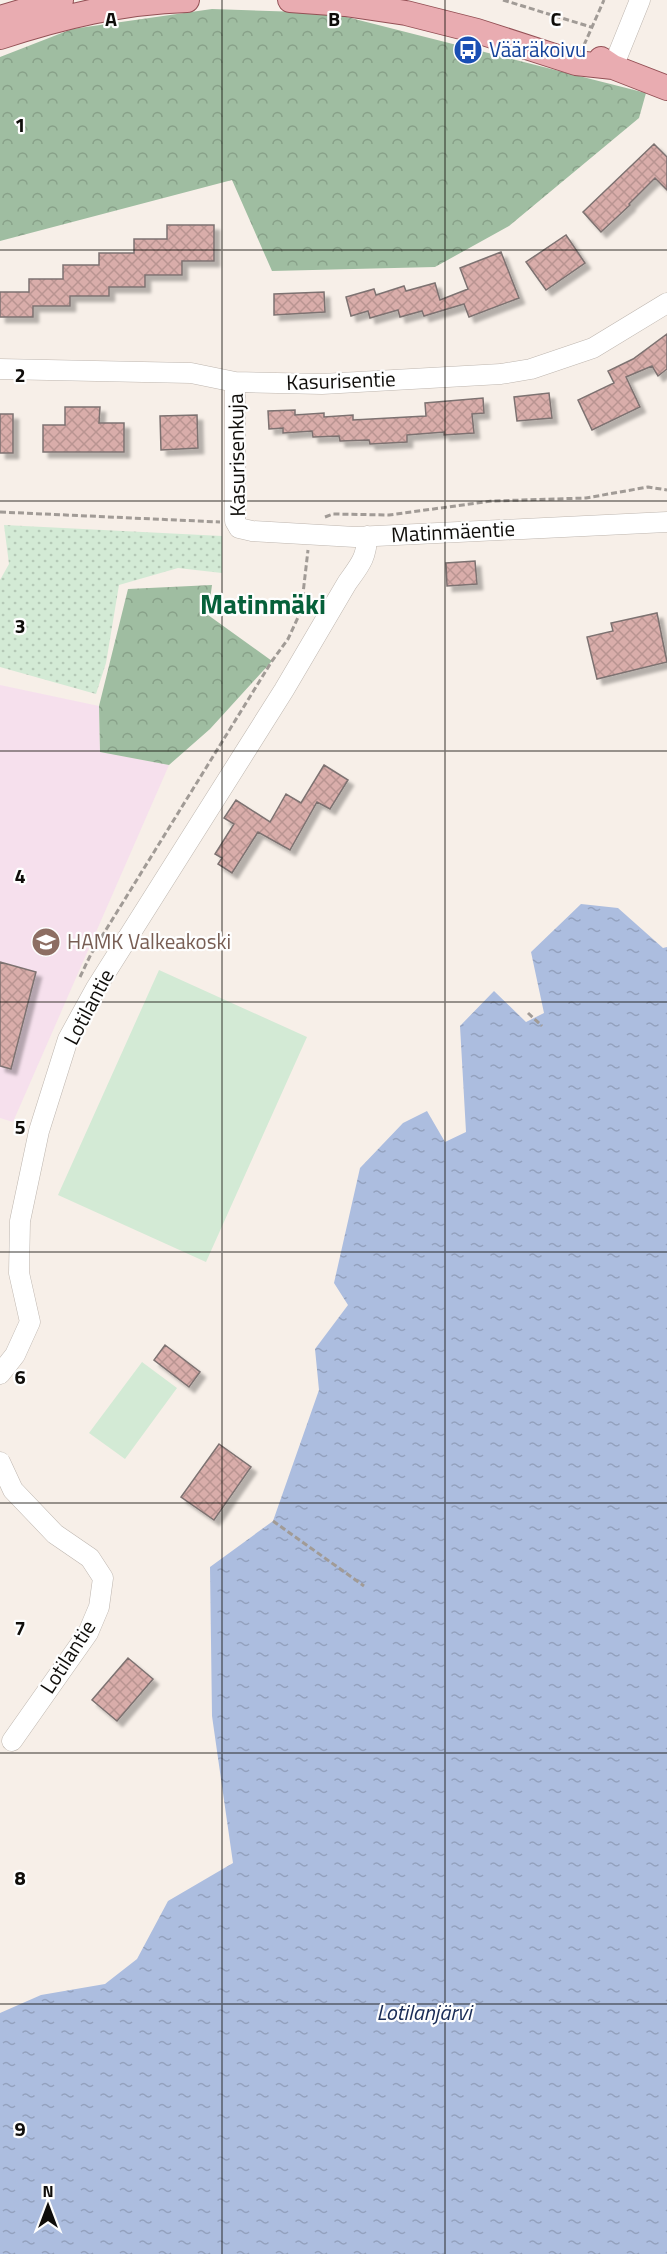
<svg xmlns="http://www.w3.org/2000/svg" width="667" height="2254" font-family="'Titillium Web',sans-serif">
<defs>
<pattern id="grass-dots" width="8" height="8" patternUnits="userSpaceOnUse" patternTransform="scale(1.5)"><rect width="8" height="8" fill="#d3ead5"/><path d="M2 2h.1M6 6h.1" fill="none" stroke="#b4c8b6" stroke-width="1.8" stroke-linecap="round"/></pattern>
<pattern id="forest-crowns" width="20" height="18" patternUnits="userSpaceOnUse" patternTransform="scale(1.5)"><rect width="20" height="18" fill="#9fbda1"/><path d="M2 6a3 3 0 1 1 6 0M12 15a3 3 0 1 1 6 0" fill="none" stroke="#88a189"/></pattern>
<pattern id="water-ripples" width="26" height="14" patternUnits="userSpaceOnUse" patternTransform="scale(1.5)"><rect width="26" height="14" fill="#acbddf"/><path d="M2 4q2-2 4 0t4 0M15 11q2-2 4 0t4 0" fill="none" stroke="#93a1be"/></pattern>
<pattern id="building-cross-hatch" width="8" height="8" patternUnits="userSpaceOnUse" patternTransform="scale(1.5)"><rect width="8" height="8" fill="#d9adaa"/><path d="M0 0l8 8M0 8l8-8" fill="none" stroke="#b99491"/></pattern>
<filter id="shadow"><feDropShadow dx="5.5" dy="5.5" stdDeviation="1.5" flood-color="#0004"/></filter>
</defs>
<rect width="100%" height="100%" fill="#f7efe8"/>
<path fill="#f6e0ed" d="M0,685L99,706L100,752L169,765L13,1122L0,1118Z"/>
<path fill="url(#grass-dots)" d="M4,525L222,536V573L178,568L119,585L106,663L96,694L0,667V580L9,564Z"/>
<path fill="url(#forest-crowns)" d="M212,9L331,13L646,93L639,118L509,226L435,267L272,271L232,180L0,241V57L72,29Z
M212,585L208,615L272,661L210,729L169,765L100,752L99,706L128,589Z"/>
<path fill="#d3ead5" d="M159,970L307,1037L206,1262L58,1195Z
M142,1362L177,1388L125,1459L89,1433Z"/>
<path fill="url(#water-ripples)" d="M581,904L618,908L663,948L667,947V2254H0V2013L41,1995L105,1984L137,1959L168,1901L233,1863L212,1716L210,1567L273,1521L319,1390L315,1349L348,1305L334,1283L360,1168L403,1123L427,1111L445,1142L466,1132L460,1026L494,991L526,1022L544,1013L531,952Z"/>
<path fill="url(#building-cross-hatch)" stroke="#7d7271" stroke-width="1.5" filter="url(#shadow)" d="M654,144L667,157V190L655,178L629,204L630,205L601,232L583,212Z
M167,225H214V261H182V275H145V287H109V296H70V306H33V317H0V292H29V279H63V265H99V253H134V239H167Z
M566,235L585,263L546,290L526,262Z
M501,252L519,298L469,317L464,304L424,316L422,311L400,317L398,310L370,318L368,311L351,316L346,297L374,289L376,295L404,286L406,291L435,283L440,300L468,289L460,268Z
M324,292L325,312L274,315V294Z
M667,334V369L658,376L652,366L626,377L640,407L592,430L578,400L614,383L608,371L633,359Z
M549,393L552,418L517,421L514,397Z
M483,398L484,413L472,414L474,433L444,435V432L407,435V442L370,444L369,440L340,441L339,436L313,437L312,431L283,433V428L269,429L268,411L295,410V415L324,413V417L353,415V420L426,416L425,403Z
M65,407H100L99,423H124V452H43V425H65Z
M0,414H13V453H0Z
M197,415L198,448L161,450L160,416Z
M475,561L477,584L447,586L446,563Z
M657,613L667,662L597,679L587,637L613,631L611,623Z
M324,765L348,780L330,809L317,802L290,850L258,832L232,873L218,864L222,858L215,854L234,824L224,818L236,800L270,822L286,794L301,803Z
M0,962L36,972L11,1069L0,1066Z
M165,1345L200,1372L189,1387L154,1360Z
M219,1444L251,1467L214,1520L181,1497Z
M128,1658L153,1679L117,1721L92,1700Z"/>
<g fill="none" stroke-linecap="round" stroke-linejoin="round">
<g stroke="#beb6af" stroke-width="21">
<path id="minor" d="M613,67L640,0
M0,369L191,373L235,382L322,384L501,374L531,369L593,348L667,303
M235,382V521L239,528L252,531L355,537L667,522
M0,1374L15,1355L30,1322L19,1273L20,1221L39,1131L68,1039L96,988L284,690L347,583C359,566 367,558 367,536
M0,1462L13,1490L55,1534L90,1558L103,1578L99,1607L88,1633L12,1741"/>
</g>
<g stroke="#935055" stroke-width="26">
<path id="major" d="M290,0L345,4L406,13L477,31L576,63L613,67
M0,18L61,0
M0,37C61,17 122,2 187,0
M601,59L613,67L667,88"/>
</g>
<path stroke="#a19b96" stroke-width="3" stroke-dasharray="6 3" stroke-linecap="butt" d="M503,0L591,27
M584,45L604,0
M0,512L220,522
M325,517L333,514L389,515L492,501L586,498L648,487L667,490
M80,977L91,954L272,661L288,639L301,611L308,550
M528,1013L542,1026
M273,1521L364,1586"/>
<use href="#minor" stroke="#fff" stroke-width="20"/>
<use href="#major" stroke="#e9acb1" stroke-width="24"/>
</g>
<path fill="none" stroke="#0f0d0a" stroke-width="1.5" stroke-opacity="0.55" d="M222,0V2254M445,0V2254M0,250H667M0,501H667M0,751H667M0,1002H667M0,1252H667M0,1503H667M0,1753H667M0,2004H667"/>
<defs>
<g id="bus-disc" transform="scale(1.5)"><circle r="9.5" fill="#1a4fb4" stroke="#fefefe"/><path d="M-5-6H5V4H4V6H2V4H-2V6H-4V4H-5ZM-3.5-4V0h7V-4ZM-3.5 1.2v1.5H-2V1.2ZM2 1.2v1.5H3.5V1.2Z" fill="#fff"/></g>
<g id="university-disc" transform="scale(1.5)"><circle r="9.5" fill="#8d6e63" stroke="#fefefe"/><path d="M0-5L7-2L0 1L-7-2ZM-4 1L0 2.5L4 1V4Q0 6-4 4Z" fill="#fff"/></g>
</defs>
<g fill-rule="evenodd">
<use href="#bus-disc" x="468" y="50"/>
<use href="#university-disc" x="46" y="942"/>
</g>
<g text-anchor="middle" stroke-width="4.5" stroke-linejoin="round" paint-order="stroke">
<g font-size="21" fill="#164399" stroke="#fefefe" text-anchor="start">
<text x="489" y="57">Vääräkoivu</text>
</g>
<g font-size="21" fill="#0f0d0a" stroke="#fefefe">
<text transform="translate(341 381) rotate(-2)" y="7">Kasurisentie</text>
<text transform="translate(237 455) rotate(-91)" y="7">Kasurisenkuja</text>
<text transform="translate(453 532) rotate(-3)" y="7">Matinmäentie</text>
<text transform="translate(89 1007) rotate(-62)" y="7">Lotilantie</text>
<text transform="translate(68 1657) rotate(-57)" y="7">Lotilantie</text>
</g>
<g font-size="21" fill="#785e54" stroke="#fefefe" text-anchor="start">
<text x="67" y="949">HAMK Valkeakoski</text>
</g>
<g font-size="22" font-style="italic" fill="#182b56" stroke="#fefefe">
<text x="424" y="2020">Lotilanjärvi</text>
</g>
<g font-size="27" font-weight="bold" fill="#06603a" stroke="#fefefe">
<text x="263" y="614">Matinmäki</text>
</g>
</g>
<g font-size="20" text-anchor="middle" font-weight="bold" fill="#0f0d0a" stroke="#fefefe" stroke-width="4.5" stroke-linejoin="round" paint-order="stroke">
<text x="111" y="26">A</text>
<text x="334" y="26">B</text>
<text x="556" y="26">C</text>
<text x="20" y="132">1</text>
<text x="20" y="382">2</text>
<text x="20" y="633">3</text>
<text x="20" y="883">4</text>
<text x="20" y="1134">5</text>
<text x="20" y="1384">6</text>
<text x="20" y="1635">7</text>
<text x="20" y="1885">8</text>
<text x="20" y="2136">9</text>
</g>
<g transform="translate(48 2206)" stroke="#fefefe" stroke-width="4.5" paint-order="stroke">
<path d="M0-4.5L10 22L0 15L-10 22Z" fill="#0f0d0a"/>
<text y="-9" font-size="16" font-weight="bold" text-anchor="middle" fill="#0f0d0a">N</text>
</g>
</svg>
